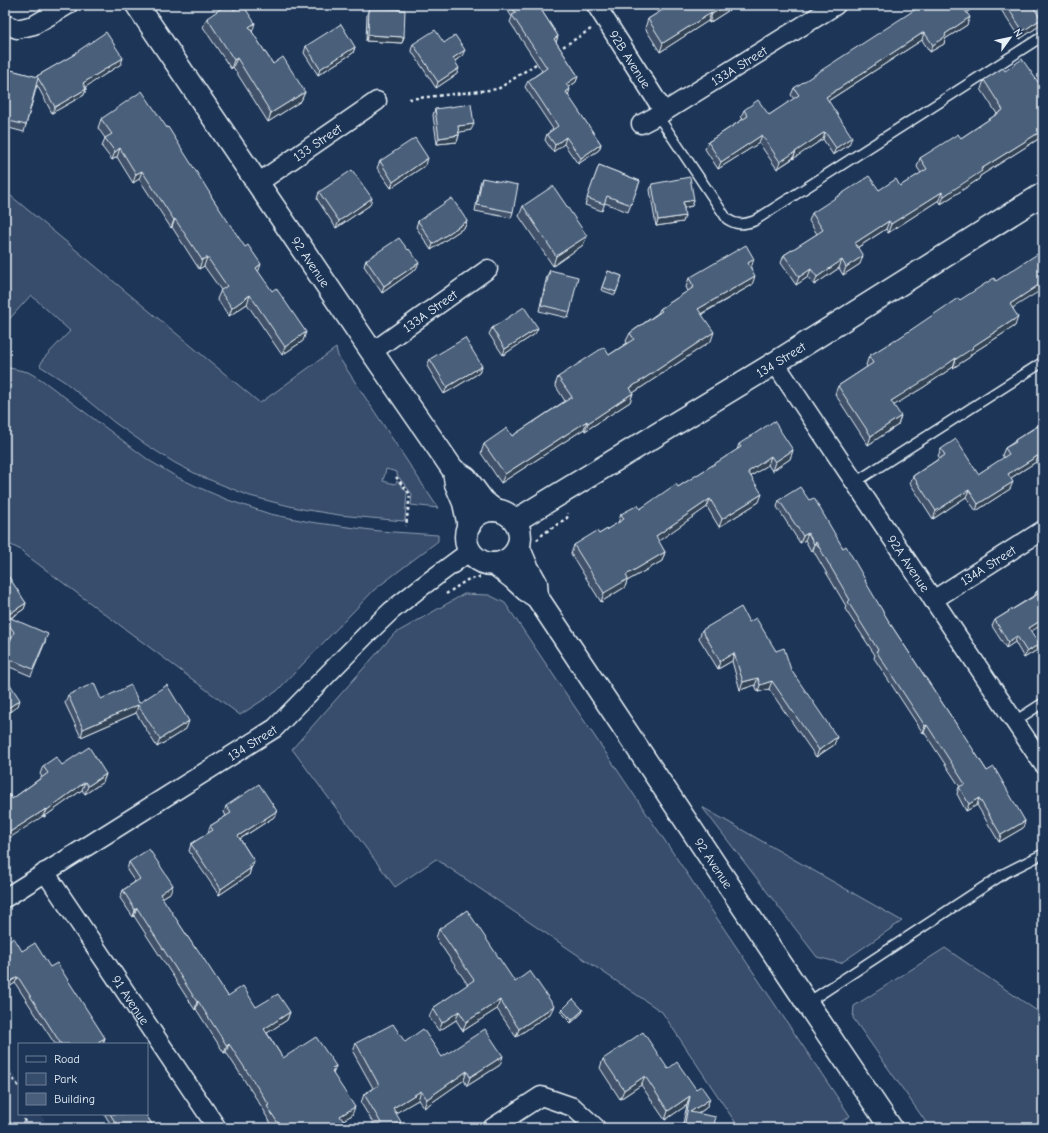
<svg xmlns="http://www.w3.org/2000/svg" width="1048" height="1133" font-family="'Comic Neue',sans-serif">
<rect width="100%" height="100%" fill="#1d3557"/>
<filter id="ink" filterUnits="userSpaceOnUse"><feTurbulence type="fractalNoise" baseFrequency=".025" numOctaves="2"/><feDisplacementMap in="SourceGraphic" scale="8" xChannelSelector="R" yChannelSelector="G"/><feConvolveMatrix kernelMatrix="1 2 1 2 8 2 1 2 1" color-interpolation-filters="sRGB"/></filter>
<g filter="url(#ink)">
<path fill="#2a4162" d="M5,1061L19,1082V1114H40L50,1128H5Z"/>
<path fill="#374d6c" stroke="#909fb2" d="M5,191L260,403L336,348L338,356L438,508L411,505L412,494L397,475V472L386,469L383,481L395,484L397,481L407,492L405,520L403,521L339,515L302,509L273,502L250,496L200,476L175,463L145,444L115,423L65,382L40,366L43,359L70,331L31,295L5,324Z
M5,367L28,372L42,380L150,461L177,477L200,488L228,500L270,514L310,522L379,531L438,535V541L374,590L277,691L240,715L26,555L21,550L5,542Z
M464,594L489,595L505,603L850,1116L832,1128H739L662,1012L436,859L395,887L292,749L394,634Z
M702,807L902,921L841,963L817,957Z
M945,948L1043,1015V1128H930L853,1018L854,1006Z"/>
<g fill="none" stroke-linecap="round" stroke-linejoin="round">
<g stroke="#e8f1f8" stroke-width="12">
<path id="lane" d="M658,116L727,219C736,225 743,225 754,221L1043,36
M854,483L1043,362
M1015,721L1043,703
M807,1003L1005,873L1043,854"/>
</g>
<g stroke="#e8f1f8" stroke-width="21">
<g id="street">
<path id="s1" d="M596,5L664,112"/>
<path d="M5,24L17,29L34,25L68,5"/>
<path id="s2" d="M641,124L664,112L836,5"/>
<path id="s3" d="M258,183L377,101"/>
<path id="s4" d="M372,352L488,269"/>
<path id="s5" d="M775,363L1043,764"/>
<path id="s6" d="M933,600L1043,530"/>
<path id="s7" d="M45,872L217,1128"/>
<path id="s8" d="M5,898L275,728L367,634L391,611L420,588L470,551"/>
<path d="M492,1128L541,1096L573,1107L596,1128"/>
</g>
</g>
<g stroke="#e8f1f8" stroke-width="25">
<g id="secondary">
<path id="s9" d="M137,5L372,352L454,471L456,484L464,503L469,526"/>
<path d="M455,471L466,478L483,501L494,510"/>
<circle cx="493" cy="537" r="27"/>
<path id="s10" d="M515,521L775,363L1043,194"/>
<path d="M518,546L526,565L536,583L537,597"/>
<path id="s11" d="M495,564L513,578L526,590L537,597L807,1003L891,1128"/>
</g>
</g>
<path stroke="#e8f1f8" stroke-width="2.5" stroke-dasharray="3 3" stroke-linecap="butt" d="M558,50L591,29
M409,99L498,89L539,62
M396,477L410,494L406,526
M537,540L543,534L567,518L568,513
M446,594L467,580L480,577
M5,1070L17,1084L19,1088
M24,1128L25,1114"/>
<use href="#lane" stroke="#1d3557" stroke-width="9"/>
<use href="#street" stroke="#1d3557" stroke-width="18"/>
<use href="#secondary" stroke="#1d3557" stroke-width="22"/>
</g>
<path fill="#3f5169" stroke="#e8f1f8" d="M504,5H538L558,36L556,42L578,76L576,82L569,87L568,96L601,144L599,150L578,164L564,144L553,152L545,140L547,134L553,129L525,87L528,81L542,71L510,22L512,17Z
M653,5H737L709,23L708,21L660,52L645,28L648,19L658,13Z
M998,5H1032L1041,19L1039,26L1020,39Z
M369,8L398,10L404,37L402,43L366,41L367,14Z
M234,10L252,32L273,64L305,92L301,101L268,122L233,67L231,69L203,27L207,18Z
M966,12L967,25L945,39L944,44L930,52L922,40L828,101L849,145L833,155L823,139L777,169L759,143L718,169L705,149L708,142L743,119L741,117L744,110L769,115L794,99L791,95L794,88Z
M444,43L462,56L455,61L457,74L436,88L411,50L413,44Z
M306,46L355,47L353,53L318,75L304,53Z
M75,53L121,64L85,87L86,89L84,95L52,113L37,85L26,125L24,132L5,127V75L7,69L37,77V76L74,55Z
M1005,71L1038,82L1043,79V136L980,176L979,179L941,204L939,200L888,233L886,229L857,248L860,264L843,275L839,268L814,285L808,277L796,285L781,263L784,255L817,234L809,221L812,213L879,190L900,186L921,173L917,167L920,158L961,138L997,114L981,89L984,80Z
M435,109L471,130L459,132V135L457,142L437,144L433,115Z
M101,119L211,196L258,272L303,341L282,355L247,304L229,316L217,299L221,290L204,266L199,269L172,227L171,228L139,179L133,183L117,157L112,160L102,147L105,138L98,128Z
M380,161L426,165L391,188L377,168Z
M599,165L640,181L628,212L605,203L602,211L585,205Z
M482,178L513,212L511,218L475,211L480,184Z
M652,184L694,200L692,206L684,208L683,222L656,226L650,190Z
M319,192L370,205L336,228L317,199Z
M523,206L587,236L583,245L553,266L519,216Z
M418,221H467L465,227L431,250L416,227Z
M366,260L416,269L382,293L364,266Z
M751,268L752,285L702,314L711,341L633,393L630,402L585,431L584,429L501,483L481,453L484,444L512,436L565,401L555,385L558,377L609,355L627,343L626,341L630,333L658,313L660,309L688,291L686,287L689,278Z
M550,270L570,312L568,318L539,311L547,276Z
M608,271L622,276L615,295L601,290Z
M960,300L1013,308L1015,326L971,354L970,357L953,368V367L924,387L894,405L898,425L868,445L835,394L838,386L867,367L866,365L869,356L896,340Z
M492,328L535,334L503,355L489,334Z
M430,359L482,366L479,373L444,394L427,366Z
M1043,418V468L1041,469L1036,462L1011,478L1010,489L976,511L966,497L933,519L910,483L913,476L940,458L938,456L941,449L978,474L1004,458L1002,455L1005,448L1014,442L1015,440L1042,423H1041Z
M739,444L793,450L790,459L772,471L768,465L751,476L759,502L719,527L707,507L658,541L665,552L662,561L627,581L625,587L601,602L571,554L574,545L599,534L618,523L621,514L640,509L678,487L737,450Z
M779,500H809L843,548L891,625L960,730L987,771L1025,821L1023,828L999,842L977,805L966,811L957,794L959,787H960L924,732L923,733L874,658L875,655L845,609L846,606L813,550L811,551L805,540L800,543L777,507Z
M5,575L26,603L24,609L11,618L46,640L31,676L5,665V653L11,638L5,629Z
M1043,588L1031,632L1039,644L1037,650L1024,658L1015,642L1006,648L992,626L995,620L1035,595L1036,592Z
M749,622L776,651L791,670L834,745L816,757L769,689L758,692L755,685L740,690L732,661L718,669L699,638L702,630Z
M68,695L139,703L186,729L157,747L136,713L81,737L65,703Z
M62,765L106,774L103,782L85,794L82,790L44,817L12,799L42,777L40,774L43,766Z
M226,806L274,817L240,839L254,861L252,867L251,868L249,875L219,895L189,851L191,844L208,833L210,826L226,816L224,812Z
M129,862L170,893L162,898L195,948L228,996L256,1007L290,1012L287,1020L267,1033L283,1058L336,1066L333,1074L352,1115L343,1120L348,1128H274L265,1114V1112L226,1052L224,1053L196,1009L195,1010L134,916L133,917L120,898L123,890L135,882L127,870Z
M439,929L515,982L550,1014L516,1037L497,1009L463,1031L456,1020L439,1031L429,1017L433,1008L468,985L436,938Z
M5,944L22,951L50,967L105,1038L103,1044H55L15,983L9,987L5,981Z
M562,1010L582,1013L571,1023L561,1013Z
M405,1042L442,1057L500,1065L467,1086L464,1080L424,1108L418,1100L395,1113L398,1128H376L361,1103L364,1094L373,1088L353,1052L356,1043Z
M603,1059L668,1069L710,1099L706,1108L698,1114L714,1124L732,1128H682L687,1105L665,1120L641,1085L620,1099L600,1068Z
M105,1114H145L155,1128H113L105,1115Z"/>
<path fill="#334255" stroke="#e8f1f8" d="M726,5H737L709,23L712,14Z
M969,5H978L961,16L964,9Z
M711,13L708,21L660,52L663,43Z
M970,17L967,25L945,39L944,44L930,52L933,45L945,34Z
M1041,19L1039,26L1020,39L1023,31Z
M255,23L252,33L249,27Z
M924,32L922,40L823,104L826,97Z
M368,35L404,37L402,43L366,41Z
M558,36L556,43L554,39Z
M355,47L353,53L318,75L320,69Z
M465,50L462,56L450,64L453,58Z
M123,58L121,64L81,90L83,83Z
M237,58L233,67L231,69L234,60Z
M459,68L457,74L436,88L438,82Z
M578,76L576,82L564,90L566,84Z
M86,89L84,95L52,113L55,107Z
M570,89L568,96L566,92Z
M305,92L301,101L268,122L271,113Z
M474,124L471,130L456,133L458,126Z
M1043,130V136L980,176L979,179L941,204L944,196L981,169Z
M825,132L823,139L793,159L796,151Z
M459,135L457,142L437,144L439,138Z
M762,135L759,143L718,169L721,162Z
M566,137L564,144L553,152L555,145Z
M852,137L849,145L833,155L836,148Z
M601,144L599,150L578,164L581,158Z
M120,148L117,157L112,160L115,152Z
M796,151L793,158L777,169L780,162Z
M428,158L426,165L391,188L393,182Z
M142,171L139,179L133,183L136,174Z
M942,192L939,200L888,233L891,224Z
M372,198L370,205L336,228L339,221Z
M694,200L692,206L681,208L683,202Z
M685,216L683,222L656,226L658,220Z
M175,219L172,227L171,228L174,220Z
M467,221L465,227L431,250L433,244Z
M889,221L886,229L852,251L855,243Z
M587,236L583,245L553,266L556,256Z
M863,256L860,264L843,275L846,267Z
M207,257L204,266L199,269L202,260Z
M754,259L751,268L745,272L748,263Z
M842,260L839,268L814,285L817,277Z
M419,263L416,269L382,293L384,286Z
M261,264L258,273L256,268Z
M811,269L808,277L796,285L799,277Z
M755,276L752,285L695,317L698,309Z
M1043,282V289L1006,312L1010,304Z
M250,295L247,304L229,316L232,308Z
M1018,317L1015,326L971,354L970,357L953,368L956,359L972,347Z
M538,328L535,334L503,355L505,349Z
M306,332L303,341L282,355L285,347Z
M714,332L711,341L627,397L630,388Z
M956,358L953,367L924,387L888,409L891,401Z
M482,366L479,373L444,394L447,387Z
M633,393L630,402L585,431L588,423Z
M901,416L898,425L868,445L871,436Z
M587,421L584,429L501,483L505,474Z
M793,450L790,459L772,471L775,462Z
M1039,455L1036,462L1006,481L1008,474Z
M771,456L768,465L745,480L748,472Z
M1043,463V468L1041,469Z
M1013,482L1010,489L976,511L978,504Z
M969,490L966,497L933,519L936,511Z
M762,494L759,502L719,527L722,519Z
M710,499L707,507L653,545L656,536Z
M808,533L805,540L800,543L803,536Z
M816,542L813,550L811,551L814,544Z
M665,552L662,561L627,581L625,587L601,602L604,593L626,575Z
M26,603L24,609L6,621V616Z
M1043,619V624L1027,634L1029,628Z
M1017,636L1015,642L1006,648L1008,642Z
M1039,644L1037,650L1024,658L1027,652Z
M734,653L732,661L718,669L720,661Z
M758,678L755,685L740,690L743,682Z
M772,681L769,689L758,692L760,685Z
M20,700L18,706L5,715V710Z
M138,705L136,713L81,737L83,729Z
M189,721L186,729L157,747L160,739Z
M927,725L924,732L923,733L925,726Z
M837,737L834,745L816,757L819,750Z
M106,774L103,782L85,794L88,786Z
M85,782L82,790L44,817L47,810Z
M979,798L977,805L966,811L969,804Z
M46,809L43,816L5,841V835Z
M277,811L274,817L235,842L238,836Z
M1025,821L1023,828L999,842L1001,835Z
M254,861L252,867L246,871L249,865Z
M251,868L249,875L219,895L221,889Z
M173,885L170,893L157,901L160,894Z
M137,908L134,916L133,917L135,910Z
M18,977L15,983L9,987L11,981Z
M500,1000L497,1009L463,1031L466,1022Z
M198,1001L196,1009L195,1010L197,1002Z
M554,1006L550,1014L516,1037L519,1029Z
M583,1010L582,1013L571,1023L572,1020Z
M459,1011L456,1020L439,1031L442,1023Z
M290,1012L287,1020L261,1037L264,1029Z
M105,1038L102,1044H97L98,1042Z
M229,1044L226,1052L224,1053L227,1046Z
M503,1056L500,1065L467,1086L470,1077Z
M336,1066L333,1074L331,1078L332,1068Z
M467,1071L464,1080L424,1108L427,1099Z
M645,1076L641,1085L620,1099L624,1090Z
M421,1091L418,1100L389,1117L393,1108Z
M690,1096L687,1105L665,1120L668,1111Z
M710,1099L706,1108L686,1122L690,1112Z
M355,1107L352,1115L337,1124L340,1116Z
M401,1122L398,1128H390Z"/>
<path fill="#495e7a" stroke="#e8f1f8" d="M226,5H231L234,10L241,5H243L255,23L249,27L273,64L283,57L305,92L271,113L237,58L234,60L207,18Z
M510,5H538L558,36L554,39L578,76L566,84L570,89L566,92L601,144L581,158L566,137L555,145L547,134L558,126L528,81L547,68L512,15L516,13Z
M662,5H726L712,14L711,13L663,43L648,19L664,9Z
M922,5H969L964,9L970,17L945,34L946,36L933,45L924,32L826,97L852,137L836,148L825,132L780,162L762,135L721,162L708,142L748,116L744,110L758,100L769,115L799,95L794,88Z
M1006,5H1032L1041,19L1023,31Z
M369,8L398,9V10H405L404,37L368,35Z
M341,24L355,47L320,69L306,46Z
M435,30L444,43L455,35L465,50L453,58L459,68L438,82L413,44Z
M106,32L123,58L83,83L86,89L55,107L38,78L26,125L5,120V77L7,69L38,77L37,76L75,54V53Z
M1022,59L1038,82L1043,79V130L981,169L982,171L944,196L942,192L891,224L889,221L855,243L863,256L846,267L842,260L817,277L811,269L799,277L784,255L823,230L812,213L869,176L879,190L896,179L900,186L927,169L920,158L958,134L961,138L1003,110L984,80L1003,68L1005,71Z
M142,91L167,128L168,127L211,195V196L245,247L248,245L261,264L256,268L272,291L276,288L306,332L285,347L250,295L232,308L220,291L227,286L207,257L202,260L175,219L174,220L142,171L136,174L120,148L115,152L105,138L112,134L101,119Z
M471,104L474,124L458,126L459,135L439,138L435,109Z
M415,138L428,158L393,182L380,161Z
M599,165L640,181L631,205L607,196L604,204L587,198Z
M352,170L372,198L339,221L319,192Z
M690,177L694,200L683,202L685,216L658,220L652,184Z
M482,178L518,185L513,212L477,205Z
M553,186L587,236L556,256L523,206Z
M452,198L467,221L433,244L418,221Z
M399,238L408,250L409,249L419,263L384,286L366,260Z
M746,245L754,259L748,263L755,276L698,309L714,332L630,388L633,393L588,423L587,421L505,474L484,444L507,428L512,436L572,397L558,377L604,347L609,355L634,339L630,333L662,311L660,309L694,287L689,278Z
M1042,251L1043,253V282L1010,304L1018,317L972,347L973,348L956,359V358L928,378L891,401L901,416L871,436L838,386L873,363L869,356L896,339V340L958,298L960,300L994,278L996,281Z
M550,270L578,277L570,312L541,305Z
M608,271L622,276L616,292L602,287Z
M524,307L538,328L505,349L492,328Z
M465,338L482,366L447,387L430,359Z
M774,421L793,450L775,462L771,456L748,472L762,494L722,519L710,499L656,536L665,552L626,575L628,579L604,593L574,545L597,531L599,534L624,519L621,514L638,505L640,509L676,484L678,487L741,447L739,444Z
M1043,423V461L1039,455L1008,474L1013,482L978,504L969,490L936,511L913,476L945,455L941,449L956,439L978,474L1009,454L1005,448L1016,442L1015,440Z
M800,487L809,500L814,498L843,548L846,546L866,581H865L891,625L960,730V729L987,771L994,767L1025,821L1001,835L979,798L969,804L959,787L965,784L927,725L925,726L876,651L878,650L848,602L850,600L816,542L814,544L808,533L803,536L779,500Z
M7,574L26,603L6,616L48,634L33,669L5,657V653L14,632L5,619V575Z
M1043,588V619L1029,628L1039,644L1027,652L1017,636L1008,642L995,620L1038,594L1036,592Z
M741,607L749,622L756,618L776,651L784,648L791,670L837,737L819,750L772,681L760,685L758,678L743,682L734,653L720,661L702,630Z
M6,678L20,700L5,710V679Z
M94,683L101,699L131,685L139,703L167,685L189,721L160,739L138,705L83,729L68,695Z
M89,747L106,774L88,786L85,782L47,810L46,809L5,835V797L9,794L12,799L48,773L43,766L56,757L62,765Z
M259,784L277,811L238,836L254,861L249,865L251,868L221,889L191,844L213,830L210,826L231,813L226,806Z
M149,849L173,885L160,894L195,948L196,947L228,996L243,986L256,1007L278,994L290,1012L264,1029L283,1058L316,1037L336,1066L332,1068L334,1070L332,1072L355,1107L340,1116L348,1128H281L267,1106L269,1105L229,1044L227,1046L198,1001L197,1002L137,908L135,910L123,890L140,879L129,862Z
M467,910L515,982L530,971L554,1006L519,1029L500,1000L466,1022L459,1011L442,1023L433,1008L474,980L439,929Z
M14,938L22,951L35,943L50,967L57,963L105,1038L98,1042L100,1044H61L18,977L11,981L5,971V944Z
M573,999L583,1010L572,1020L562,1010Z
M393,1024L405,1042L423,1029L442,1057L485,1029L503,1056L470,1077L467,1071L427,1099L421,1091L393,1108L401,1122L390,1128H384L364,1094L379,1085L356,1043Z
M643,1032L668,1069L677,1062L696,1089L701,1086L710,1099L690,1112L716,1117L714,1124L732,1127V1128H684L690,1096L668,1111L645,1076L624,1090L603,1059Z
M110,1114H145L155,1128H119Z"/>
</g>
<g text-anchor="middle" stroke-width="3" stroke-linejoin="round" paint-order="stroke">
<g font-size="13" fill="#e8f1f8" stroke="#1d3557">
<text dy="5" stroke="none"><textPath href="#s1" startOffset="64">92B Avenue</textPath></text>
<text dy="5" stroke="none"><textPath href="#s2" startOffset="114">133A Street</textPath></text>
<text dy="5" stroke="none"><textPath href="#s3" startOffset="72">133 Street</textPath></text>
<text dy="5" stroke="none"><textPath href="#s9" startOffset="310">92 Avenue</textPath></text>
<text dy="5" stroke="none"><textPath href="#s4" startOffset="71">133A Street</textPath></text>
<text dy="5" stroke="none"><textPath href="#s10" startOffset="311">134 Street</textPath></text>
<text dy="5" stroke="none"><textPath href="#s5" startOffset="241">92A Avenue</textPath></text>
<text dy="5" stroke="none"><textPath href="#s6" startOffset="65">134A Street</textPath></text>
<text dy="5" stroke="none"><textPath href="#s8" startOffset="292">134 Street</textPath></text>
<text dy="5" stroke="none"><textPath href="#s11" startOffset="373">92 Avenue</textPath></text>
<text dy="5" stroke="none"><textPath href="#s7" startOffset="154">91 Avenue</textPath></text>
</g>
</g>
<rect width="1048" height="1133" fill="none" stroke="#1d3557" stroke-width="20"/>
<rect x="10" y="10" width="1028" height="1113" fill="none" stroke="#e8f1f8" stroke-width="1.5" filter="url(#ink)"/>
<rect x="18" y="1043" width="130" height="72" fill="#1d3557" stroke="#6e8097"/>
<rect x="26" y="1056" width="20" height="6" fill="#1d3557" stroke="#6e8097"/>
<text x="54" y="1063" font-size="12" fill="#e8f1f8">Road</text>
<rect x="26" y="1073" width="20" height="12" fill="#374d6c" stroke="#6e8097"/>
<text x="54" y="1083" font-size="12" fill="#e8f1f8">Park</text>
<rect x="26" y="1093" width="20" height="12" fill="#495e7a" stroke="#6e8097"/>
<text x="54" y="1103" font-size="12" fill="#e8f1f8">Building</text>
<g transform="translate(1010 38) rotate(57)" stroke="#1d3557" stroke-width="3" paint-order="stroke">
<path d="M0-3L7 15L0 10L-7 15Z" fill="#e8f1f8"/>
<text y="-6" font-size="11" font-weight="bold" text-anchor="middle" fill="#e8f1f8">N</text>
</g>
</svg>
